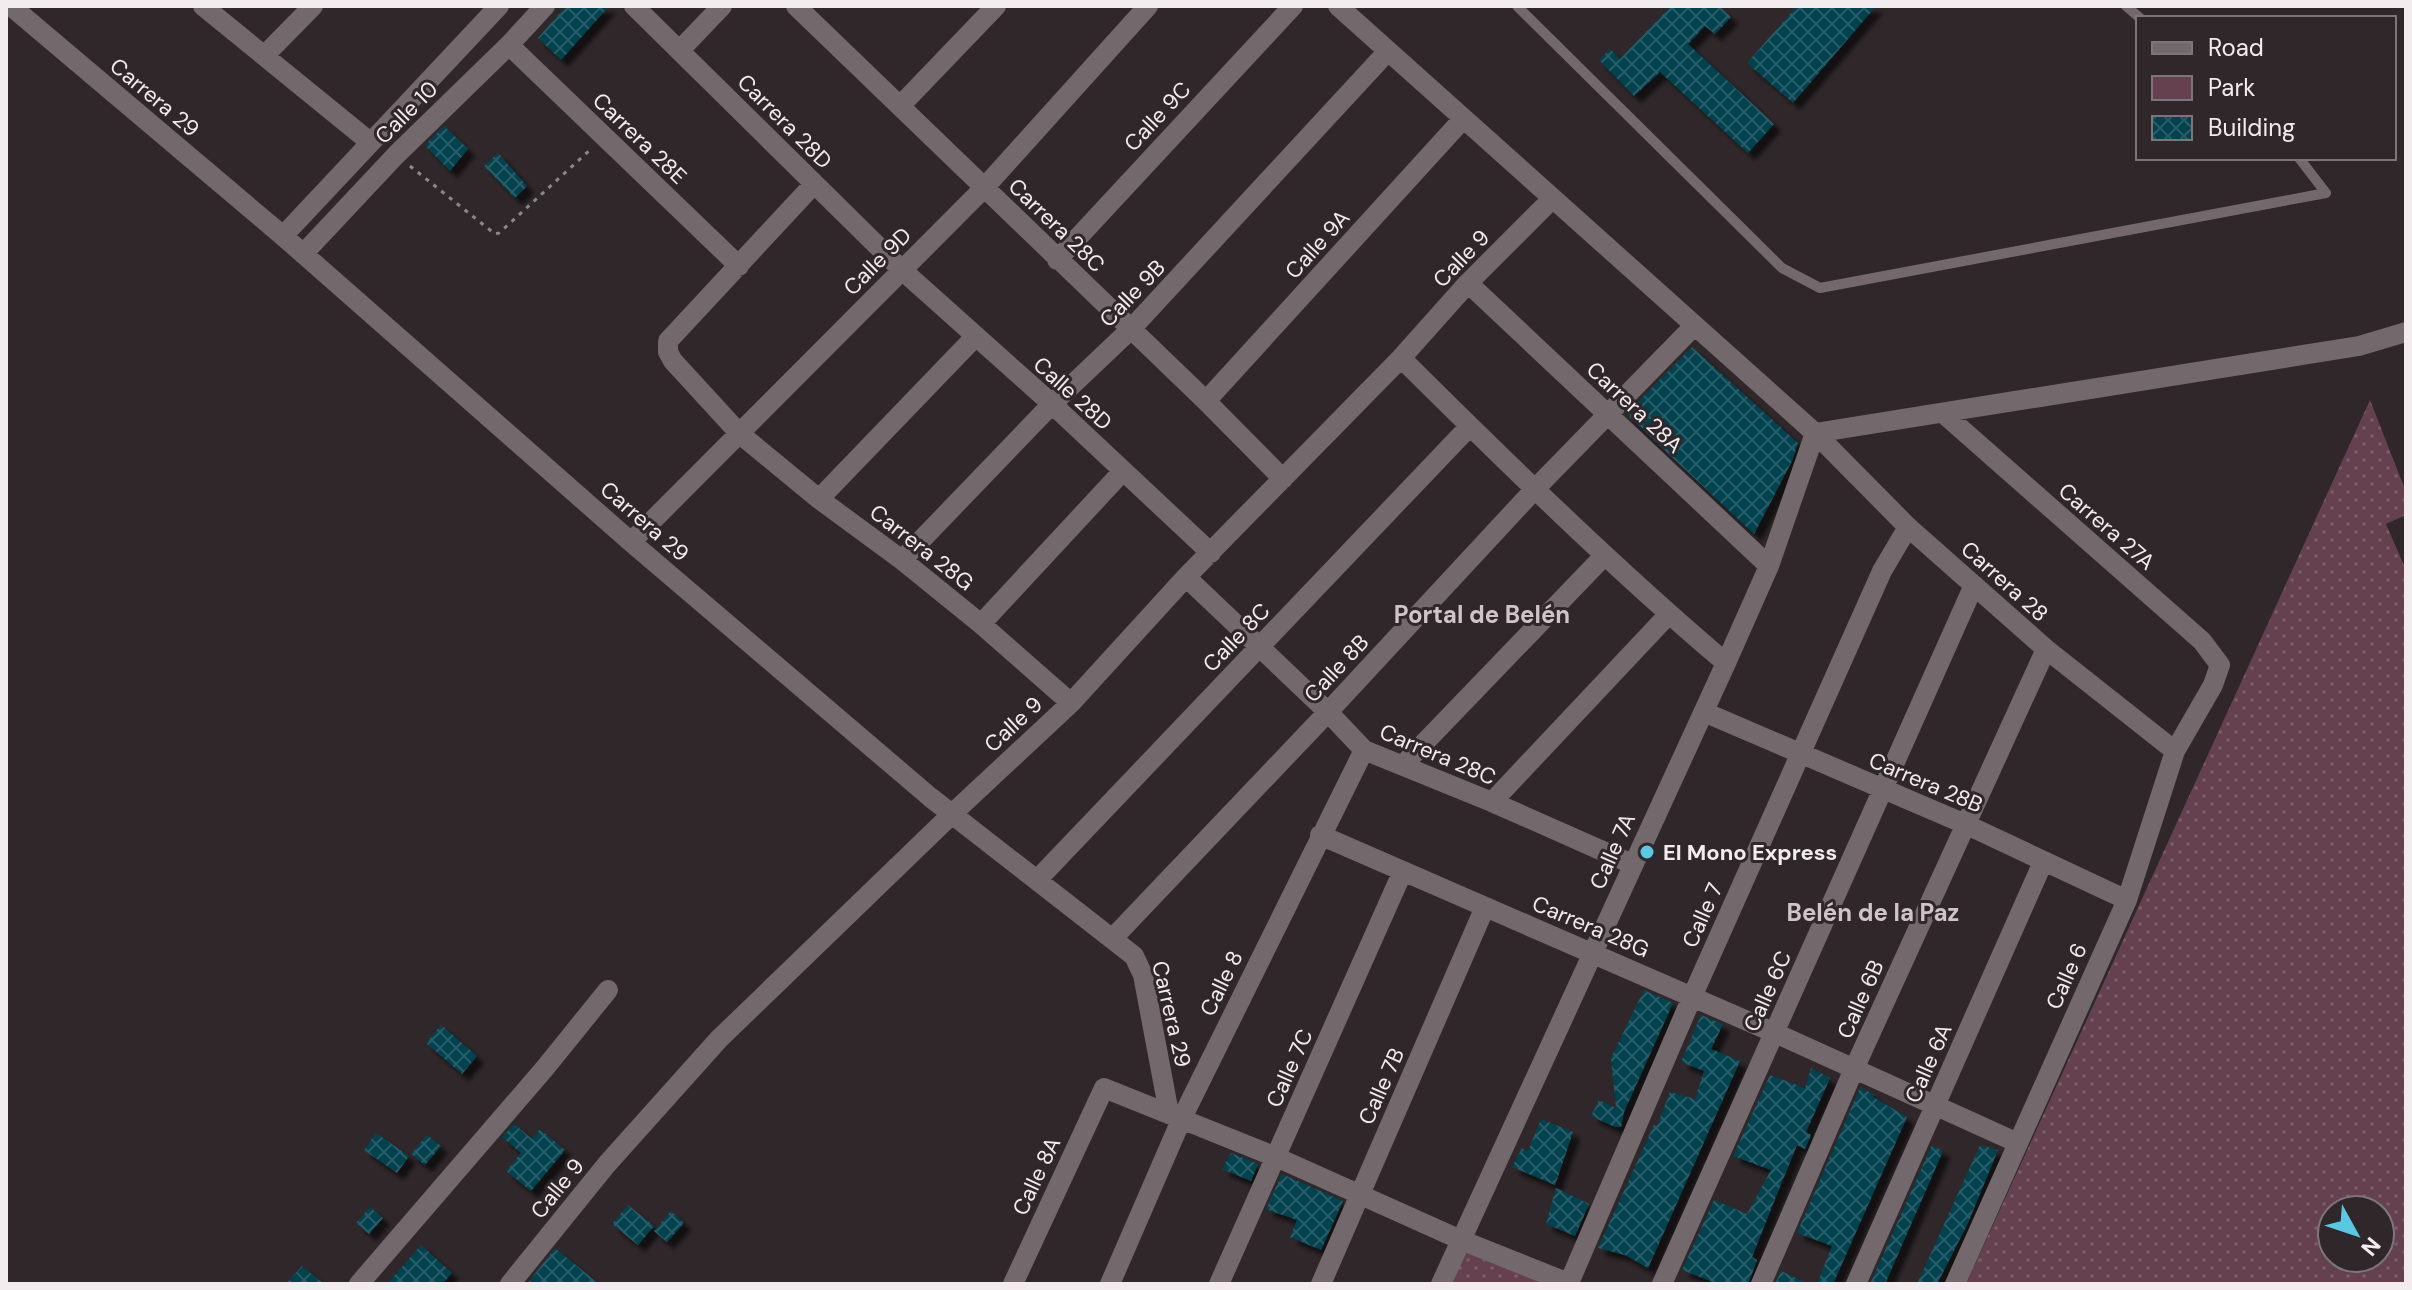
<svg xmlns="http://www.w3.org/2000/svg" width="2412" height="1290" font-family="'DM Sans',sans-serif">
<defs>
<pattern id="green-dots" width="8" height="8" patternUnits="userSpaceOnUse" patternTransform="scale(2)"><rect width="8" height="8" fill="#65404f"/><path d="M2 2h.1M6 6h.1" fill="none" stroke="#7c5c69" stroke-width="1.8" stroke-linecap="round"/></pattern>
<pattern id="building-cross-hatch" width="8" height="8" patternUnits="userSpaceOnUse" patternTransform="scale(2)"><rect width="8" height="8" fill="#02424e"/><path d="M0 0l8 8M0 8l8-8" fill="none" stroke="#275d68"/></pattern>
<filter id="shadow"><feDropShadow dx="7" dy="7" stdDeviation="2" flood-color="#0009"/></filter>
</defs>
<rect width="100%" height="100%" fill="#2f272a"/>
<path fill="url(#green-dots)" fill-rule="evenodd" d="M2370,400L2406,492V515L2386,524L2406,570V1284H1966ZM2332,1210H2380V1258H2332Z
M1467,1248L1544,1284H1449Z"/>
<path fill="url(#building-cross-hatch)" filter="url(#shadow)" d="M566,6H609L561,60L538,38Z
M1671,6H1719L1731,17L1715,34L1705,26L1688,44L1774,124L1748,153L1660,72L1634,96L1599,60L1610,49L1620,59Z
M1797,6H1876L1793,103L1747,63Z
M444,126L468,149L450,171L425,145Z
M498,153L527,186L515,198L484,166Z
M1692,347L1798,443L1792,461L1754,534L1626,414Z
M1644,990L1673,1003L1624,1112L1621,1127H1615L1591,1116L1599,1100L1616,1108L1611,1058Z
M1701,1015L1723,1024L1711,1049L1740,1061L1648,1268L1625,1255L1598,1248L1654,1125L1657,1126L1670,1092L1695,1099L1704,1071L1681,1062Z
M441,1025L477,1056L462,1074L426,1043Z
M1811,1068L1830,1078L1806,1132L1811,1135L1805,1149L1797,1145L1773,1204L1752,1257L1757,1260L1748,1284H1718L1682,1270L1714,1200L1747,1214L1771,1170L1733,1156L1770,1075L1805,1088Z
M1860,1088L1874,1094L1873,1097L1907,1117L1833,1284H1817L1832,1246L1797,1233Z
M1541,1119L1573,1132L1555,1185L1512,1167L1522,1148L1528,1151Z
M514,1124L532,1139L540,1129L565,1150L531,1191L506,1171L521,1153L502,1137Z
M376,1133L409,1156L397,1173L364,1150Z
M427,1135L441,1146L425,1165L411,1154Z
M1932,1145L1943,1151L1885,1284H1870Z
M1980,1145L1998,1150L1968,1223L1937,1284H1917Z
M1231,1153L1258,1164L1251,1181L1222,1169Z
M1282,1174L1343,1201L1321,1250L1290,1237L1297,1220L1266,1209Z
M1556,1188L1589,1204L1575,1236L1546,1224Z
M628,1205L654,1226L638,1245L612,1224Z
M370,1207L383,1218L369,1234L356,1223Z
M671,1211L684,1223L667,1242L654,1231Z
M421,1245L452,1273L442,1284H387Z
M555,1248L599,1284H527Z
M302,1266L324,1284H286Z
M1781,1271L1809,1284H1775Z"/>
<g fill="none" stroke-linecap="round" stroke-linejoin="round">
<path stroke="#8e8789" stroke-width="3" stroke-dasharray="4 6" stroke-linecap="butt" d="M410,166L495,234L499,233L590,150"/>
<path stroke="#73696c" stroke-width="10" d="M1517,6L1782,268L1820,288L2326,193L2299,158
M2126,6L2140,18"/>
<path stroke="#73696c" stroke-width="20" d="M11,6L283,236L631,542L930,797L1134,956L1143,975L1169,1113
M203,6L370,142
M634,6L902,270L1052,404L1211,553
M796,6L1206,401L1283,479
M1338,6L1815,433L1908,527L2046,649L2175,751
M509,45L739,266
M680,50L722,6
M265,55L313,6
M900,106L996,6
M814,184L668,341V352L673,361L740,434L819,499L902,560L981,624L1071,703
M283,236L499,6
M303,254L396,155L509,45L545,6
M1057,260L1293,6
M1468,283L1769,566
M1401,358C1507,463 1613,567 1726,663
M1206,401L1463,119
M1943,413L2202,641L2220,665L2213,685L2175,751L2127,900L1955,1284
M1815,433L2359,346L2406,332
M819,499L975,337
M631,542L984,188L1148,6
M902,560L1052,404L1131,329L1388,51
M1186,577L1328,712L1364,750L1492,802L1632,864
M981,624L1123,471
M1704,712L1965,824L2127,900
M1403,765L1605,555
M1492,802L1669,614
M1320,835L1775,1033L2018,1143
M1037,880L1470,426
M1112,939L1328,712L1534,490L1694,326
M1569,1283L1692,997L1882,571L1908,527
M359,1284L545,1068L608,990
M510,1284L607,1164L719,1039L952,814L1071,703L1186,577L1401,358L1468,283L1551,200
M1013,1284L1104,1088L1276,1157L1461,1240L1571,1284
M1110,1284L1182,1118L1364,750
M1219,1284L1402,873
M1321,1284L1485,907
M1441,1284L1726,663L1769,566L1815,433
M1662,1284L1974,585
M1761,1284L1854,1069L2046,649
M1856,1284L2043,862"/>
</g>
<circle fill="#57c9e2" stroke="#2f272a" stroke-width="3" cx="1647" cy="852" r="8"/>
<g text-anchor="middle" stroke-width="6" stroke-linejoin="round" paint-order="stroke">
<g font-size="22" fill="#f2ecee" stroke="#2f272a">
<text transform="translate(155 97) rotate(40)" y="8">Carrera 29</text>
<text transform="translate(406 112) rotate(-45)" y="8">Calle 10</text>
<text transform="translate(1157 116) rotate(-47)" y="8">Calle 9C</text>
<text transform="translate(785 121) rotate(45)" y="8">Carrera 28D</text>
<text transform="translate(640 138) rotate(44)" y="8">Carrera 28E</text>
<text transform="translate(1057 225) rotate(44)" y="8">Carrera 28C</text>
<text transform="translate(1317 244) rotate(-48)" y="8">Calle 9A</text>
<text transform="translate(1461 258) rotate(-46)" y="8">Calle 9</text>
<text transform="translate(877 261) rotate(-45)" y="8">Calle 9D</text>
<text transform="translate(1132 293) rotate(-46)" y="8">Calle 9B</text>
<text transform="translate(1073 393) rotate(42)" y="8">Calle 28D</text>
<text transform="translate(1635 407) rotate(43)" y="8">Carrera 28A</text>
<text transform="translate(645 521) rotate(41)" y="8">Carrera 29</text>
<text transform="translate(2107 526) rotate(41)" y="8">Carrera 27A</text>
<text transform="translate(922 547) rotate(38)" y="8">Carrera 28G</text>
<text transform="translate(2005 581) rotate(42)" y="8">Carrera 28</text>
<text transform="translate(1236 637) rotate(-46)" y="8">Calle 8C</text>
<text transform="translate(1336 668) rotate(-47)" y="8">Calle 8B</text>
<text transform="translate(1013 724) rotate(-43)" y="8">Calle 9</text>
<text transform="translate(1438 754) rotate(23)" y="8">Carrera 28C</text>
<text transform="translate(1926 782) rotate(23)" y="8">Carrera 28B</text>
<text transform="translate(1612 851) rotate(-66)" y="8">Calle 7A</text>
<text transform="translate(1702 915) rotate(-66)" y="8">Calle 7</text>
<text transform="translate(1591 926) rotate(23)" y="8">Carrera 28G</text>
<text transform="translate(2066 976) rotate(-66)" y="8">Calle 6</text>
<text transform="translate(1221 983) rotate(-64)" y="8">Calle 8</text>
<text transform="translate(1767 991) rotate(-66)" y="8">Calle 6C</text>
<text transform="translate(1860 999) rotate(-66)" y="8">Calle 6B</text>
<text transform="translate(1172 1014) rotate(77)" y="8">Carrera 29</text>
<text transform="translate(1928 1063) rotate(-66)" y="8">Calle 6A</text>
<text transform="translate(1289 1068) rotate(-66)" y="8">Calle 7C</text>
<text transform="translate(1381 1086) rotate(-66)" y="8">Calle 7B</text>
<text transform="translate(1036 1176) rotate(-65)" y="8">Calle 8A</text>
<text transform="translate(557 1188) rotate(-51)" y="8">Calle 9</text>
</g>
<g font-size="22" font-weight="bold" fill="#f2ecee" stroke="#2f272a" text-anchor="start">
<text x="1663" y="860">El Mono Express</text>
</g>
<g font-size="24" font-weight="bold" fill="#d0c4c8" stroke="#2f272a">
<text x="1482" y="623">Portal de Belén</text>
<text x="1873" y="921">Belén de la Paz</text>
</g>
</g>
<rect width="2412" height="1290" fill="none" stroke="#f2ecee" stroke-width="16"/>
<rect x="2136" y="16" width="260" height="144" fill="#2f272a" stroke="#7d7678" stroke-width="2"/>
<rect x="2152" y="42" width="40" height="12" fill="#73696c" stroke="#7d7678" stroke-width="2"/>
<text x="2208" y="56" font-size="24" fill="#f2ecee">Road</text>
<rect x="2152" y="76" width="40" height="24" fill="#65404f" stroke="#7d7678" stroke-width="2"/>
<text x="2208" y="96" font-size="24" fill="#f2ecee">Park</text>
<rect x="2152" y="116" width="40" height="24" fill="url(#building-cross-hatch)" stroke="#7d7678" stroke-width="2"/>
<text x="2208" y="136" font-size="24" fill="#f2ecee">Building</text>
<g transform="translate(2356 1234) rotate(130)"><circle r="38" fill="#2f272a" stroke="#7d7678" stroke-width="2"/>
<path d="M0-6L14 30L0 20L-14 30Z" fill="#57c9e2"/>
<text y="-12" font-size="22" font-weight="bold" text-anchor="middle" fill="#f2ecee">N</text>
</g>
</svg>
